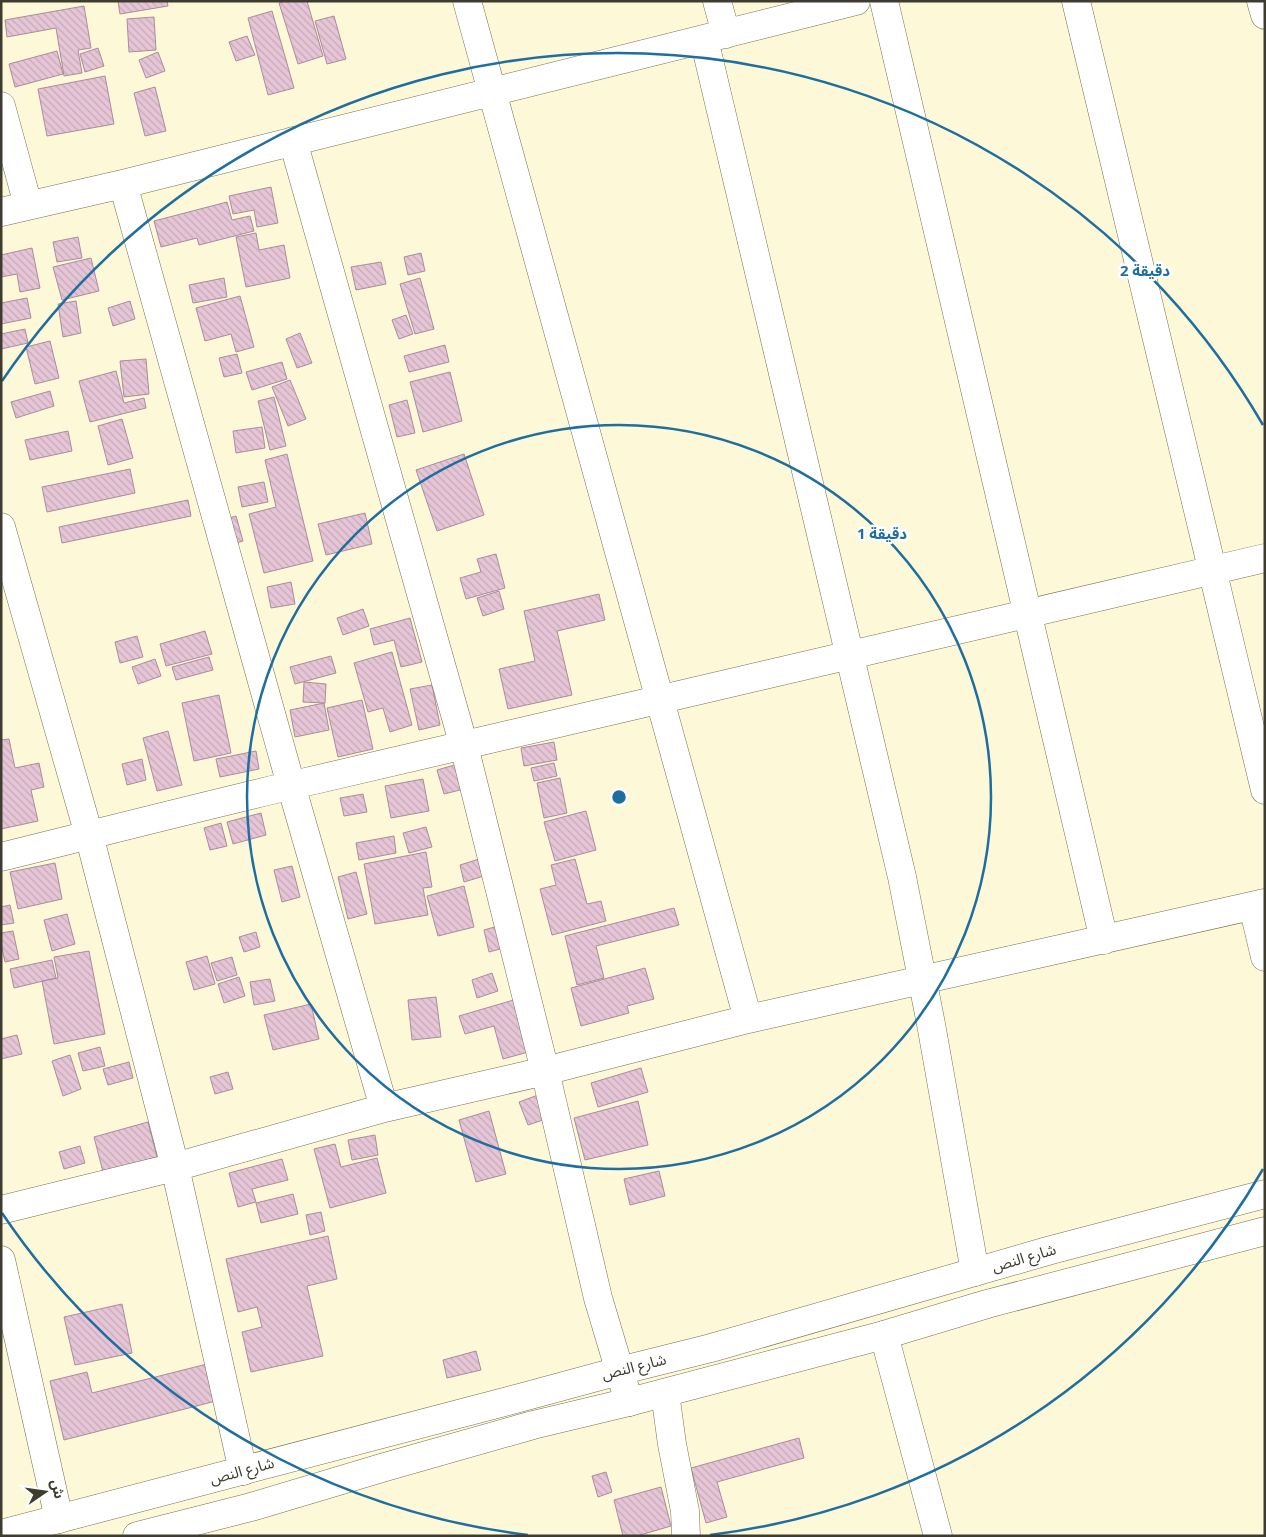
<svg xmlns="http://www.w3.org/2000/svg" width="1266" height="1537" font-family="'Open Sans','Noto Sans Arabic',sans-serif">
<defs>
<pattern id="building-back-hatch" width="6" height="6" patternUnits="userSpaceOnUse" patternTransform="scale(1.25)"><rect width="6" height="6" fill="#e5c5d6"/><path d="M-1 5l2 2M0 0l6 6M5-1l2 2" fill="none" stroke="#c6aab8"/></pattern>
</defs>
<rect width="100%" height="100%" fill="#fdf8d8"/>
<path fill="url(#building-back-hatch)" stroke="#aa8c9c" d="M118,1H167L168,6L120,14Z
M285,1H307L323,56L298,64L279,3Z
M84,6L91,48L78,50L82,73L64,76L56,28L7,37L5,20Z
M272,11L294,88L268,95L248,18Z
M334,16L346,59L327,64L315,21Z
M154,17L156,50L129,52L127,19Z
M247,36L255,55L236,61L229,42Z
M98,48L104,66L85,72L80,54Z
M57,51L63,74L15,87L9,64Z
M158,52L165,71L146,78L139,60Z
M105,76L114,124L47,136L38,89Z
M155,87L166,131L145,136L134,93Z
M271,187L278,223L257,227L254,210L233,214L229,196Z
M227,202L232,220L250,216L254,231L199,245L197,238L161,247L154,221Z
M256,233L259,250L284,245L290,278L246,287L236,237Z
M78,237L82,258L57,262L53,242Z
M32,248L40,288L20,292L17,274L1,277V255Z
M421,253L425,271L408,275L404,257Z
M91,258L99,291L62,300L53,267Z
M381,262L386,284L356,290L351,267Z
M224,278L227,297L193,303L189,285Z
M420,278L434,329L415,334L400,284Z
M240,296L254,347L236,352L231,334L205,341L196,308Z
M27,298L31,318L1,324V303Z
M76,301L81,333L63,337L58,304Z
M130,301L135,319L113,326L108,308Z
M406,315L413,334L399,339L392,320Z
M25,329L28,343L1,349V334Z
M300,333L312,363L297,368L286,339Z
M50,341L59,378L35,384L26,347Z
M445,345L449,362L409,372L404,356Z
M237,354L242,373L224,377L219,358Z
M146,359L149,394L124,397L120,361Z
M282,362L287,379L252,390L246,372Z
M116,371L124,403L144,398L146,408L90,422L79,381Z
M450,372L462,421L423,432L410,382Z
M290,380L306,419L288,426L272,387Z
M50,391L54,406L16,418L11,402Z
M274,397L286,446L270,450L258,401Z
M407,400L415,433L397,437L389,405Z
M122,419L133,458L108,465L98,426Z
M262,427L265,448L236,453L233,431Z
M68,431L72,451L30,460L25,440Z
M287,454L313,561L264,573L249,514L276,507L265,460Z
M464,454L484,515L437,531L416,470Z
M130,469L135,493L47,512L42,487Z
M264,482L268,502L242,507L238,487Z
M188,500L191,516L62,543L59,527Z
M365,513L372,544L326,555L318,524Z
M236,516L243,541L226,546L219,521Z
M496,554L505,588L466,599L460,578L481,572L477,559Z
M291,582L295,604L271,608L267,587Z
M499,591L504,609L483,616L477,598Z
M599,594L605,620L557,631L572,695L508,709L499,669L535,661L524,611Z
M363,609L369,626L343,635L337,618Z
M410,618L422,662L401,667L394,640L374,645L370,629Z
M205,631L212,654L166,666L160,644Z
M137,636L143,657L120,663L115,642Z
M392,652L412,725L390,732L383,708L368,712L354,663Z
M331,656L336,673L295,684L290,667Z
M209,657L213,670L176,680L172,667Z
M155,659L161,676L138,684L132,667Z
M304,682L326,684L325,703L303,702Z
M432,685L440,725L419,730L410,689Z
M219,695L231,753L194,761L182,703Z
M362,700L373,749L338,757L327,708Z
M324,703L329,730L295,737L290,710Z
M168,731L182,785L157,791L143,738Z
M9,739L15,768L39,763L44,787L31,790L38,821L1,829V740Z
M554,742L557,760L524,766L521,748Z
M256,751L259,769L220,777L216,759Z
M142,759L146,780L127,785L122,764Z
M465,762L472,787L444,794L437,770Z
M554,763L557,776L534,781L531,768Z
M560,778L567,813L544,818L537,783Z
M423,779L429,811L391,818L385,786Z
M363,794L367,812L344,816L340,798Z
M586,811L596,850L555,861L544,822Z
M261,813L266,835L233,844L227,822Z
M221,823L227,846L210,850L204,828Z
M426,827L432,847L409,853L403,833Z
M394,836L396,853L359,860L356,843Z
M426,852L432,887L423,888L428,915L375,924L364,864Z
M479,859L484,876L464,882L460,865Z
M575,859L587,904L601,901L606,921L552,935L540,889L556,885L551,865Z
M55,863L62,899L18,909L10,872Z
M292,866L300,897L282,902L274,870Z
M356,872L367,914L348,919L338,877Z
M464,886L474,927L438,936L427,896Z
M10,905L14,923L1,925V907Z
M674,908L679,925L596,946L604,978L577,985L565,936Z
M67,914L75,944L52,951L44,920Z
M498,926L504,948L489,952L484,930Z
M13,931L19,959L5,962L1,944V933Z
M256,932L260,947L244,952L239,937Z
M89,951L105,1034L54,1044L42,981L58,978L54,957Z
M207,956L215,984L194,990L186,962Z
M232,957L237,975L217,981L211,963Z
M52,960L56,978L14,988L10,969Z
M645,968L654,999L627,1006L629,1013L581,1026L571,988Z
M492,973L498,991L477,998L472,980Z
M239,977L245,996L224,1003L218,984Z
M270,979L275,1001L254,1005L250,982Z
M436,997L441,1037L412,1040L408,1000Z
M517,999L532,1051L503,1059L494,1026L465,1034L459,1016Z
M311,1004L319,1039L273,1050L264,1015Z
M17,1035L22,1054L1,1059V1039Z
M100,1047L105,1066L83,1071L78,1053Z
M70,1055L81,1089L63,1096L52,1061Z
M129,1062L133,1078L108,1085L103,1069Z
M641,1068L648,1092L598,1107L591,1083Z
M228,1072L233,1089L215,1094L210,1077Z
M538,1095L546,1119L528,1125L519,1102Z
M638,1101L648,1145L585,1160L574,1118Z
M489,1111L506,1174L476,1182L459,1120Z
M148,1122L157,1157L103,1172L94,1137Z
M375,1135L378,1155L352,1160L348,1140Z
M335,1144L341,1167L377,1158L386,1193L330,1208L314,1149Z
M80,1146L85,1163L64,1169L59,1152Z
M282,1159L288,1180L252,1189L256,1202L238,1207L229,1173Z
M659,1171L665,1196L630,1205L624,1179Z
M293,1194L298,1214L261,1223L256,1203Z
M321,1212L325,1231L310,1235L306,1215Z
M328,1236L337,1279L307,1286L323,1356L251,1372L242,1332L262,1327L257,1307L238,1312L226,1259Z
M122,1304L132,1353L75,1365L64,1317Z
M476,1351L481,1370L447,1378L443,1360Z
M207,1364L216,1401L64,1440L50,1381L87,1372L92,1393Z
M799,1438L804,1458L717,1482L727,1517L706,1523L691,1468Z
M606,1472L612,1492L598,1497L592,1476Z
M661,1487L671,1526L637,1536H623L614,1500Z"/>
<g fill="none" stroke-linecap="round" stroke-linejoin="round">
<g stroke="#757054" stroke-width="29">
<path id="minor" d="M467,1L748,1019
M717,1L726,34
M884,1L1104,940
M1076,1L1265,790
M1261,1L1265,15
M704,39L902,877L931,1024L975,1272
M1,106L28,205
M293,141L464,746L545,1071L598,1298L629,1402
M123,184L291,785L384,1108
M1,212L123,184L856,1
M1,527L89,835L175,1167L243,1471
M1,857C98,833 195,808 293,785C617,709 941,635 1265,558
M1253,906L1265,957
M1,1210L175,1167L384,1108L545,1071L748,1019L1265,903
M1,1260L59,1519
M884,1335L938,1536
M665,1393L672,1444L685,1511L686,1536"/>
</g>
<g stroke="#757054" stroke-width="29">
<path id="major" d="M1,1534L523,1397L619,1371L711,1348L1051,1250L1265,1194
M137,1536L251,1507L385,1467L533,1425L629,1402L884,1335L987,1304L1265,1231"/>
</g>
<use href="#minor" stroke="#fff" stroke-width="28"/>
<use href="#major" stroke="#fff" stroke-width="28"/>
</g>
<g fill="none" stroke="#1e6ea0" stroke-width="2.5">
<circle cx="619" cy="797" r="372"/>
<path d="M1263 1169A744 744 0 0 1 710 1535M528 1535A744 744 0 0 1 2 1213M2 381A744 744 0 0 1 1263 425"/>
</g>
<g text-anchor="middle" stroke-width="5" stroke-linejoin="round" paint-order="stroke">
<g font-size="15" fill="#3e3c30" stroke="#fff">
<text transform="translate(1024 1258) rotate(-16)" y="5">شارع النص</text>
<text transform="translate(634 1367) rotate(-14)" y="5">شارع النص</text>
<text transform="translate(242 1471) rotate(-15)" y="5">شارع النص</text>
</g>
</g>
<circle cx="619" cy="797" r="8" fill="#1e6ea0" stroke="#fff" stroke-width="2.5"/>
<g font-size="15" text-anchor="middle" font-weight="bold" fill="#1e6ea0" stroke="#fff" stroke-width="5" stroke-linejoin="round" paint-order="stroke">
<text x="1145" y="276">2 دقيقة</text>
<text x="882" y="539">1 دقيقة</text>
</g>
<rect width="1266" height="1537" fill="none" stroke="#3e3c30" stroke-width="5"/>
<g transform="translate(45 1492) rotate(77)" stroke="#ffffff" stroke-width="4" paint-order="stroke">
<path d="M0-4L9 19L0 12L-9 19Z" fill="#3e3c30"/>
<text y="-8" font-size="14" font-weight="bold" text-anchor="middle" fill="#3e3c30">ش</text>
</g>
</svg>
